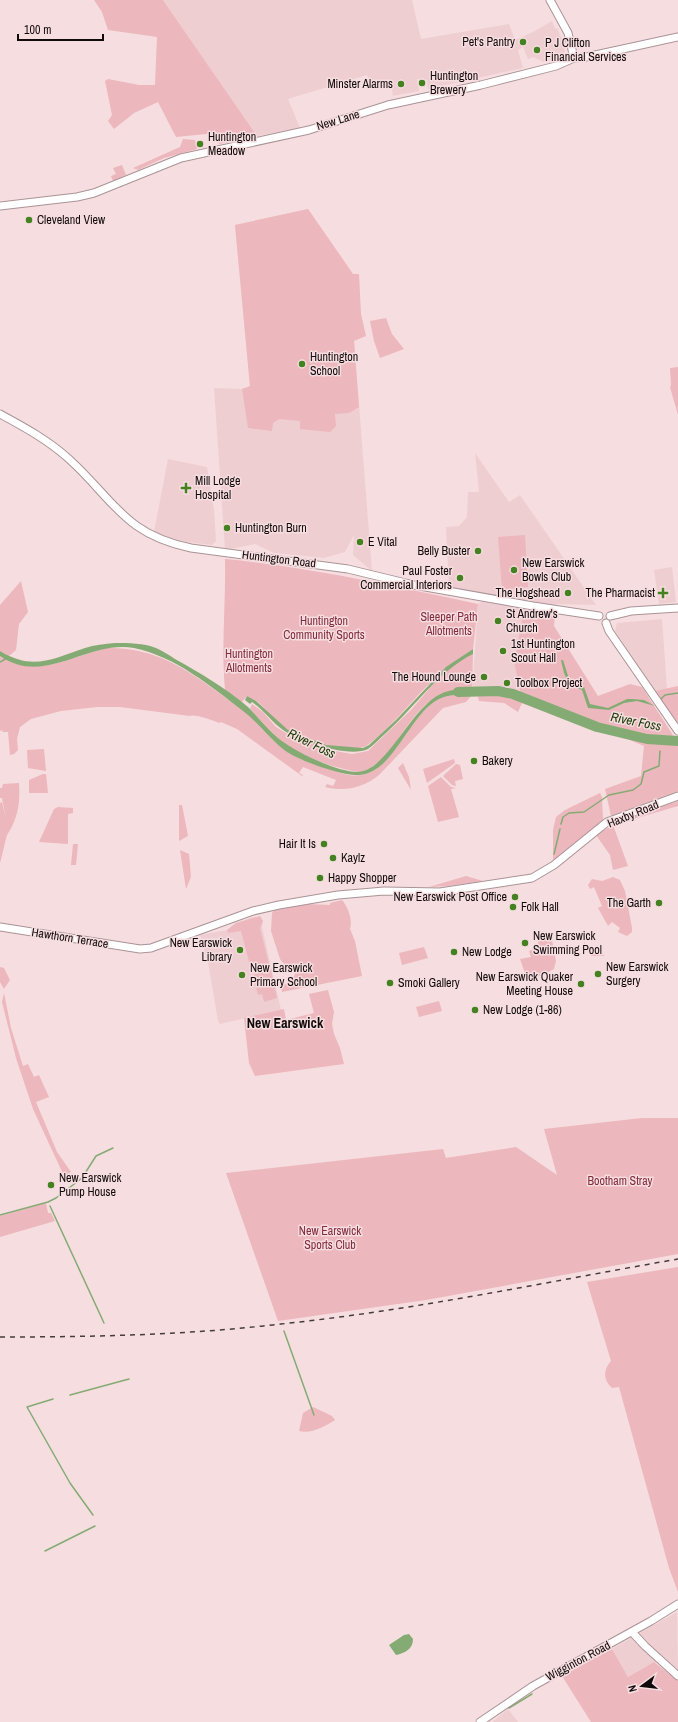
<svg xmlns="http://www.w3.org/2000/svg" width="678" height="1722" font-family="'Archivo Narrow',sans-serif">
<rect width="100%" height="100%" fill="#f6dddf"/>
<path fill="#efced2" d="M163,0H412L421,39L509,24L515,40L533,32L552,21L555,29L557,28L564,44L565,51L563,57L544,62L533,57L528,59L523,47L518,50L523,68L428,89L427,80L417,79L419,91L393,96L390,79L371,84L367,75L288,99L300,128L257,136Z
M308,209L353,274L354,341L372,571L353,555L354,535L345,552L324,558L274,553L255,544L225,550L214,388L242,389L250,387L235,225Z
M475,453L509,502L520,495L596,605L556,604L555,616L524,610L514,662L522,703L472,693L478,604L492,596L449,587L446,527L459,526L467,517L468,492H479Z
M168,459L207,467L214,509L216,541L212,545L179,541L154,532Z
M672,567L676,602L659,604L654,570Z
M662,619L667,689L655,691L615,631L617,623Z
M253,917L261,918L263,921L262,927L281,1010L220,1024L218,1021L208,962L200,935L227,930L236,923Z
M677,1612L678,1671L654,1662L628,1677L612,1649Z
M508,1709L518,1722H492Z"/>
<path fill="#ecb7bd" d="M94,0H163L257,136L219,144L216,133L176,137L158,102L134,113L114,129L108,121L112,115L105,81L108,79L139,85H155L157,37L108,30L102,12Z
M183,139L195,140L197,149L164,158L138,170L133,168L180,147Z
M122,165L126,175L113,181L111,176L116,174L113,168Z
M308,209L353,274H359L361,314L366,336L354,341L359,407L349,413L335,414L336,426L330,432L300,429V421L279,419L273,423L272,431L248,428L242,389L250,386L235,225Z
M386,318L392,334L404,349L380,358L374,341L370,321Z
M678,367V415L670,387L671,386L670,368Z
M525,535L528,587L502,590L498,537Z
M225,559C310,567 395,586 478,604L473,649C455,661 437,676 421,692C403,711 387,731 366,746C347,755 301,740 284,728C274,722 267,710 258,702C255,700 251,699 247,696L242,702L225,690C221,646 226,603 225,559Z
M21,581L28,612L19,624L16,650L9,656L0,651V605Z
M524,609L555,616L554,626L598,696L630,684L642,687L678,743V791L611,816L605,789L641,776L644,746L618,735L522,703L518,712L504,703L479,701L477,693L484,695L498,694L522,702L514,662Z
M106,648C154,647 185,668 222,695C231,702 242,709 251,717C262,728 274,744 288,752C299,758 311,761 322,766C334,771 347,777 360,775C395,771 408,715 439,699C449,694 461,695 472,693V695L466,702L443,708L379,775C363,788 345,792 325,787L327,784L333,786L336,780L303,767L299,773L303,775L302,776L237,729L221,722L219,723C212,720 195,714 190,716L120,707H97L61,711L31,719L20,727L17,739L18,750L14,754L10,755L8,732H2L3,730L0,731V656C35,679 71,657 106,648Z
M473,654L472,689C419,689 412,727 382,759C376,765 368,769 361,773C337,768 309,760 288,746C274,736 262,722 250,709L252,704L263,712L276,727L289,735L335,751L352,754L368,751L411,710L441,675L456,663Z
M678,686V724L655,691Z
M44,749L46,771L28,768L27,750Z
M454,759L455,763L427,783L423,769Z
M403,763L409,777L411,790L398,768Z
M456,764L460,765L463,779L455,781L456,786L452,785L443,776Z
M43,774H46L48,793H29V780Z
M441,777L451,787L456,788L451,789L459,817L438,822L428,786Z
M19,783C20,798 19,811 13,824C12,828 9,831 7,835C4,845 3,853 0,863V803L2,802L6,819L2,798H0V788H2L3,784Z
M600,793L602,797L603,821L553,860V830L556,817L565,810Z
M678,801V806L613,825L628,866L613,870L610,855L596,835L613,825L612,822Z
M179,805H182L188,836L179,841Z
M58,807L73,808V813L68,814V844L39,842L54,809Z
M73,844H78L76,865H71Z
M180,850L189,854L191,877L186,889Z
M466,876L483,881L448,886L429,887Z
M613,877L620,880L625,891L632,928V932L627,936L618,932L620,928L612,922L608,926L607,924L598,908L602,906L594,887L590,889L588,885L592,879L602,881Z
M342,900C348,907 353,920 350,929L355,941L362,976L282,992L281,986L292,981L295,974C292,966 284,966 280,959L271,931L272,913L275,909L307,904L330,905V903Z
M260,916L263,921L260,928L269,964L251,969L241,931L228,933L227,930L236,923Z
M551,935L556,961L554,969L543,975L527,979L520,959L531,957L529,951L539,947L537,938Z
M584,942L587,946L605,956H591V954L584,949Z
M424,947L428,958L402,965L399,953Z
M0,967L4,968L10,980L4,989L0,982Z
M271,970L277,998L264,1002L262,994L258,995L253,975Z
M328,990L334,1012L332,1024L334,1034L340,1048L344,1064L255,1076L249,1063L244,1018L284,1009L286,1020L314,1013L309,994Z
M4,993L11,1028L23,1066L28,1064L34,1077L39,1075L49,1097L36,1102L57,1152L71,1172L64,1176L33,1109L16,1058L2,1002Z
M439,1001L442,1011L419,1017L416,1007Z
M642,1118H678V1254L426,1300L278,1321L226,1173L443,1149L446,1158L516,1147L557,1175L544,1129Z
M46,1203L48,1213H51L55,1221L0,1237V1216Z
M678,1267V1592L669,1568L619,1387L612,1388C603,1380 603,1370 611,1361L587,1282Z
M313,1407L332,1416L335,1420C324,1427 311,1434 299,1431L303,1413Z
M612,1649L628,1677L654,1662L678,1681V1722H591L562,1676Z"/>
<path fill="#85ab74" d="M115,643C129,643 143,643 156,648C163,651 169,655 175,659C200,673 226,688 248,707C258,717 267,729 278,738C293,751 337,772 357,772C388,772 411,704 445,692C454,689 463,689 472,689V693C461,695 449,694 439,699C408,715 394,774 358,775C342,776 301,761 287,752C270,740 259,723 243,711C211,686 174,656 134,648C87,640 45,687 0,656V651C33,671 52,659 85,648C94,645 105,644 115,643Z
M473,649V654C437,672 416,706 386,733C380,738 374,745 368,749C349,758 300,742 283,730C272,722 264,710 252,702L250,704L245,700L247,696L256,701L288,730L326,745L363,748L369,745L396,720L446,667Z
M561,660H563L570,682L584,687L590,704L608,708L627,699H632L644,700L655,706L637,701L624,703L609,710L588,708L582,690L569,684L564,673Z
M409,1634L413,1639C413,1649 405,1653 396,1655L389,1645L404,1635Z"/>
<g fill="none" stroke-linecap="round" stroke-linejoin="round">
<path stroke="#85ab74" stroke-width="1.5" d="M0,662L7,658
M660,700L665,695L678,693
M561,824L563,817L569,813L584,812L609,795L633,790L641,784L644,772L659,766L660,751
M554,854L560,829
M50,1206L104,1323
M0,1215L48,1202L56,1198L82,1178L96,1156L113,1148
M284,1331L314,1415
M70,1395L129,1379
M53,1399L27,1407L70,1483L93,1515
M45,1551L95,1526
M509,1708L532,1694"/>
<path stroke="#85ab74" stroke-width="10" d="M458,692L498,691L513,694L597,727L647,739L678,741"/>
<g stroke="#aa9396" stroke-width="9">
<path id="secondary" d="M550,0L568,33L574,58
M0,206L77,197L94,193L181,158L309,130L388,105L481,85L556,66L574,58L586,57L678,37
M0,414C24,427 48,440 69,459C114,500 124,534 191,548L348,569L414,585L533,606L599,616
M610,616L631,611L678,608
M606,623L609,631L678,731
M0,927L140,949L151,948L253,911L279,905L338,895L384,891L440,892L532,878L554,865L607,822L678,796
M632,1632L645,1646L678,1676
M480,1722L533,1686L651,1621L678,1604"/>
</g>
<use href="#secondary" stroke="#fff" stroke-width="7"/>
<path stroke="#473c3d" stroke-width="1.5" stroke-dasharray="5 5" stroke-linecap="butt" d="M0,1337C94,1337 188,1335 281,1324C415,1310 546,1282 678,1259"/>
</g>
<g fill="#448120" stroke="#f6dddf" stroke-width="1.5">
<circle cx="523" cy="42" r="4"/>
<circle cx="537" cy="50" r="4"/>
<circle cx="422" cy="83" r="4"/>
<circle cx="401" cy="84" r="4"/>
<circle cx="200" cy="144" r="4"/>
<circle cx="29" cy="220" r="4"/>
<circle cx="302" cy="364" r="4"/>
<path d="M184 482h4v4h4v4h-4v4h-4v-4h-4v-4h4z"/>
<circle cx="227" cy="528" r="4"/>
<circle cx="360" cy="542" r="4"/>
<circle cx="478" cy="551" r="4"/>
<circle cx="514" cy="570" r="4"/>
<circle cx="460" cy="578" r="4"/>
<circle cx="568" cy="593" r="4"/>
<path d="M661 587h4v4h4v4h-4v4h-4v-4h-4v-4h4z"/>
<circle cx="498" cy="621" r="4"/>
<circle cx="503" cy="651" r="4"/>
<circle cx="484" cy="677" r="4"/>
<circle cx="507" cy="683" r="4"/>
<circle cx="474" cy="761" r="4"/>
<circle cx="324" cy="844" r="4"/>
<circle cx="333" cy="858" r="4"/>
<circle cx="320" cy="878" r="4"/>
<circle cx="515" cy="897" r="4"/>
<circle cx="659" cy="903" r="4"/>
<circle cx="513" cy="907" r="4"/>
<circle cx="525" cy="943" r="4"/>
<circle cx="240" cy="950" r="4"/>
<circle cx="454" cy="952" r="4"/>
<circle cx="598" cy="974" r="4"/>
<circle cx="242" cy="975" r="4"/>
<circle cx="390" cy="983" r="4"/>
<circle cx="581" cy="984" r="4"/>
<circle cx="475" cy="1010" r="4"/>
<circle cx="51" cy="1185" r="4"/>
</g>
<g text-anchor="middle" stroke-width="3" stroke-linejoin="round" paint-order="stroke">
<g font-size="12" fill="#110a0b" stroke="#f6dddf" text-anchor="start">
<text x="515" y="46" text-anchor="end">Pet's Pantry</text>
<text x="545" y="47">P J Clifton<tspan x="545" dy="14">Financial Services</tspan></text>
<text x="430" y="80">Huntington<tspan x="430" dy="14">Brewery</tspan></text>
<text x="393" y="88" text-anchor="end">Minster Alarms</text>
<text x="208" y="141">Huntington<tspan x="208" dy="14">Meadow</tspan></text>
<text x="37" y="224">Cleveland View</text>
<text x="310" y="361">Huntington<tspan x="310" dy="14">School</tspan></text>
<text x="195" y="485">Mill Lodge<tspan x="195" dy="14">Hospital</tspan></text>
<text x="235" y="532">Huntington Burn</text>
<text x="368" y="546">E Vital</text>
<text x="470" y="555" text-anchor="end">Belly Buster</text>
<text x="522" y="567">New Earswick<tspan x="522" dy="14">Bowls Club</tspan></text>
<text x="452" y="575" text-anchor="end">Paul Foster<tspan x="452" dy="14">Commercial Interiors</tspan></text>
<text x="560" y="597" text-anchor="end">The Hogshead</text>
<text x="655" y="597" text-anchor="end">The Pharmacist</text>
<text x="506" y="618">St Andrew's<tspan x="506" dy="14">Church</tspan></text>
<text x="511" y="648">1st Huntington<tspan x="511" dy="14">Scout Hall</tspan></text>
<text x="476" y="681" text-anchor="end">The Hound Lounge</text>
<text x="515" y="687">Toolbox Project</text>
<text x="482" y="765">Bakery</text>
<text x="316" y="848" text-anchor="end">Hair It Is</text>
<text x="341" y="862">Kaylz</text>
<text x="328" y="882">Happy Shopper</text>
<text x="507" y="901" text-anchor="end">New Earswick Post Office</text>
<text x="651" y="907" text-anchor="end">The Garth</text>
<text x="521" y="911">Folk Hall</text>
<text x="533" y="940">New Earswick<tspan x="533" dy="14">Swimming Pool</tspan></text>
<text x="232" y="947" text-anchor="end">New Earswick<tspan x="232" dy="14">Library</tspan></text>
<text x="462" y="956">New Lodge</text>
<text x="606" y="971">New Earswick<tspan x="606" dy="14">Surgery</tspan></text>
<text x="250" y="972">New Earswick<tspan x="250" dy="14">Primary School</tspan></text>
<text x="573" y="981" text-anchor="end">New Earswick Quaker<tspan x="573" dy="14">Meeting House</tspan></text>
<text x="398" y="987">Smoki Gallery</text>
<text x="483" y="1014">New Lodge (1-86)</text>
<text x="59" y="1182">New Earswick<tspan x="59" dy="14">Pump House</tspan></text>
</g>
<g font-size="12" fill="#110a0b" stroke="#f6dddf">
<text transform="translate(338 120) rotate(-17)" y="4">New Lane</text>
<text transform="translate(279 559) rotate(7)" y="4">Huntington Road</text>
<text transform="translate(633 814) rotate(-22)" y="4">Haxby Road</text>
<text transform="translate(70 938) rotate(9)" y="4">Hawthorn Terrace</text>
<text transform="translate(578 1661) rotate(-28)" y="4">Wigginton Road</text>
</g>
<g font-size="12" fill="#812c3e" stroke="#f6dddf">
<text x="449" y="621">Sleeper Path<tspan x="449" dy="14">Allotments</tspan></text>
<text x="324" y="625">Huntington<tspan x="324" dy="14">Community Sports</tspan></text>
<text x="249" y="658">Huntington<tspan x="249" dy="14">Allotments</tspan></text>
<text x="620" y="1185">Bootham Stray</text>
<text x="330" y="1235">New Earswick<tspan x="330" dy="14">Sports Club</tspan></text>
</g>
<g font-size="13" font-style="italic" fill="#143900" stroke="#f6dddf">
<text transform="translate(636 721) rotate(11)" y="5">River Foss</text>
<text transform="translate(312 743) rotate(26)" y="5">River Foss</text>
</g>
<g font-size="14" font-weight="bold" fill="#110a0b" stroke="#f6dddf">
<text x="285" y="1028">New Earswick</text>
</g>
</g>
<g transform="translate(642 1686) rotate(255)" stroke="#f6dddf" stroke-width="3" paint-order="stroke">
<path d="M0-3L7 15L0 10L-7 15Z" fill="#110a0b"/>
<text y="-6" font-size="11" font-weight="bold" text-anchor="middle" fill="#110a0b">N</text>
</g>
<path d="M18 34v6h85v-6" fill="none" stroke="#110a0b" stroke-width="2"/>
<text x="24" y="34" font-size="12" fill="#110a0b" stroke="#f6dddf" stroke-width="3" paint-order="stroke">100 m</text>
</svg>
